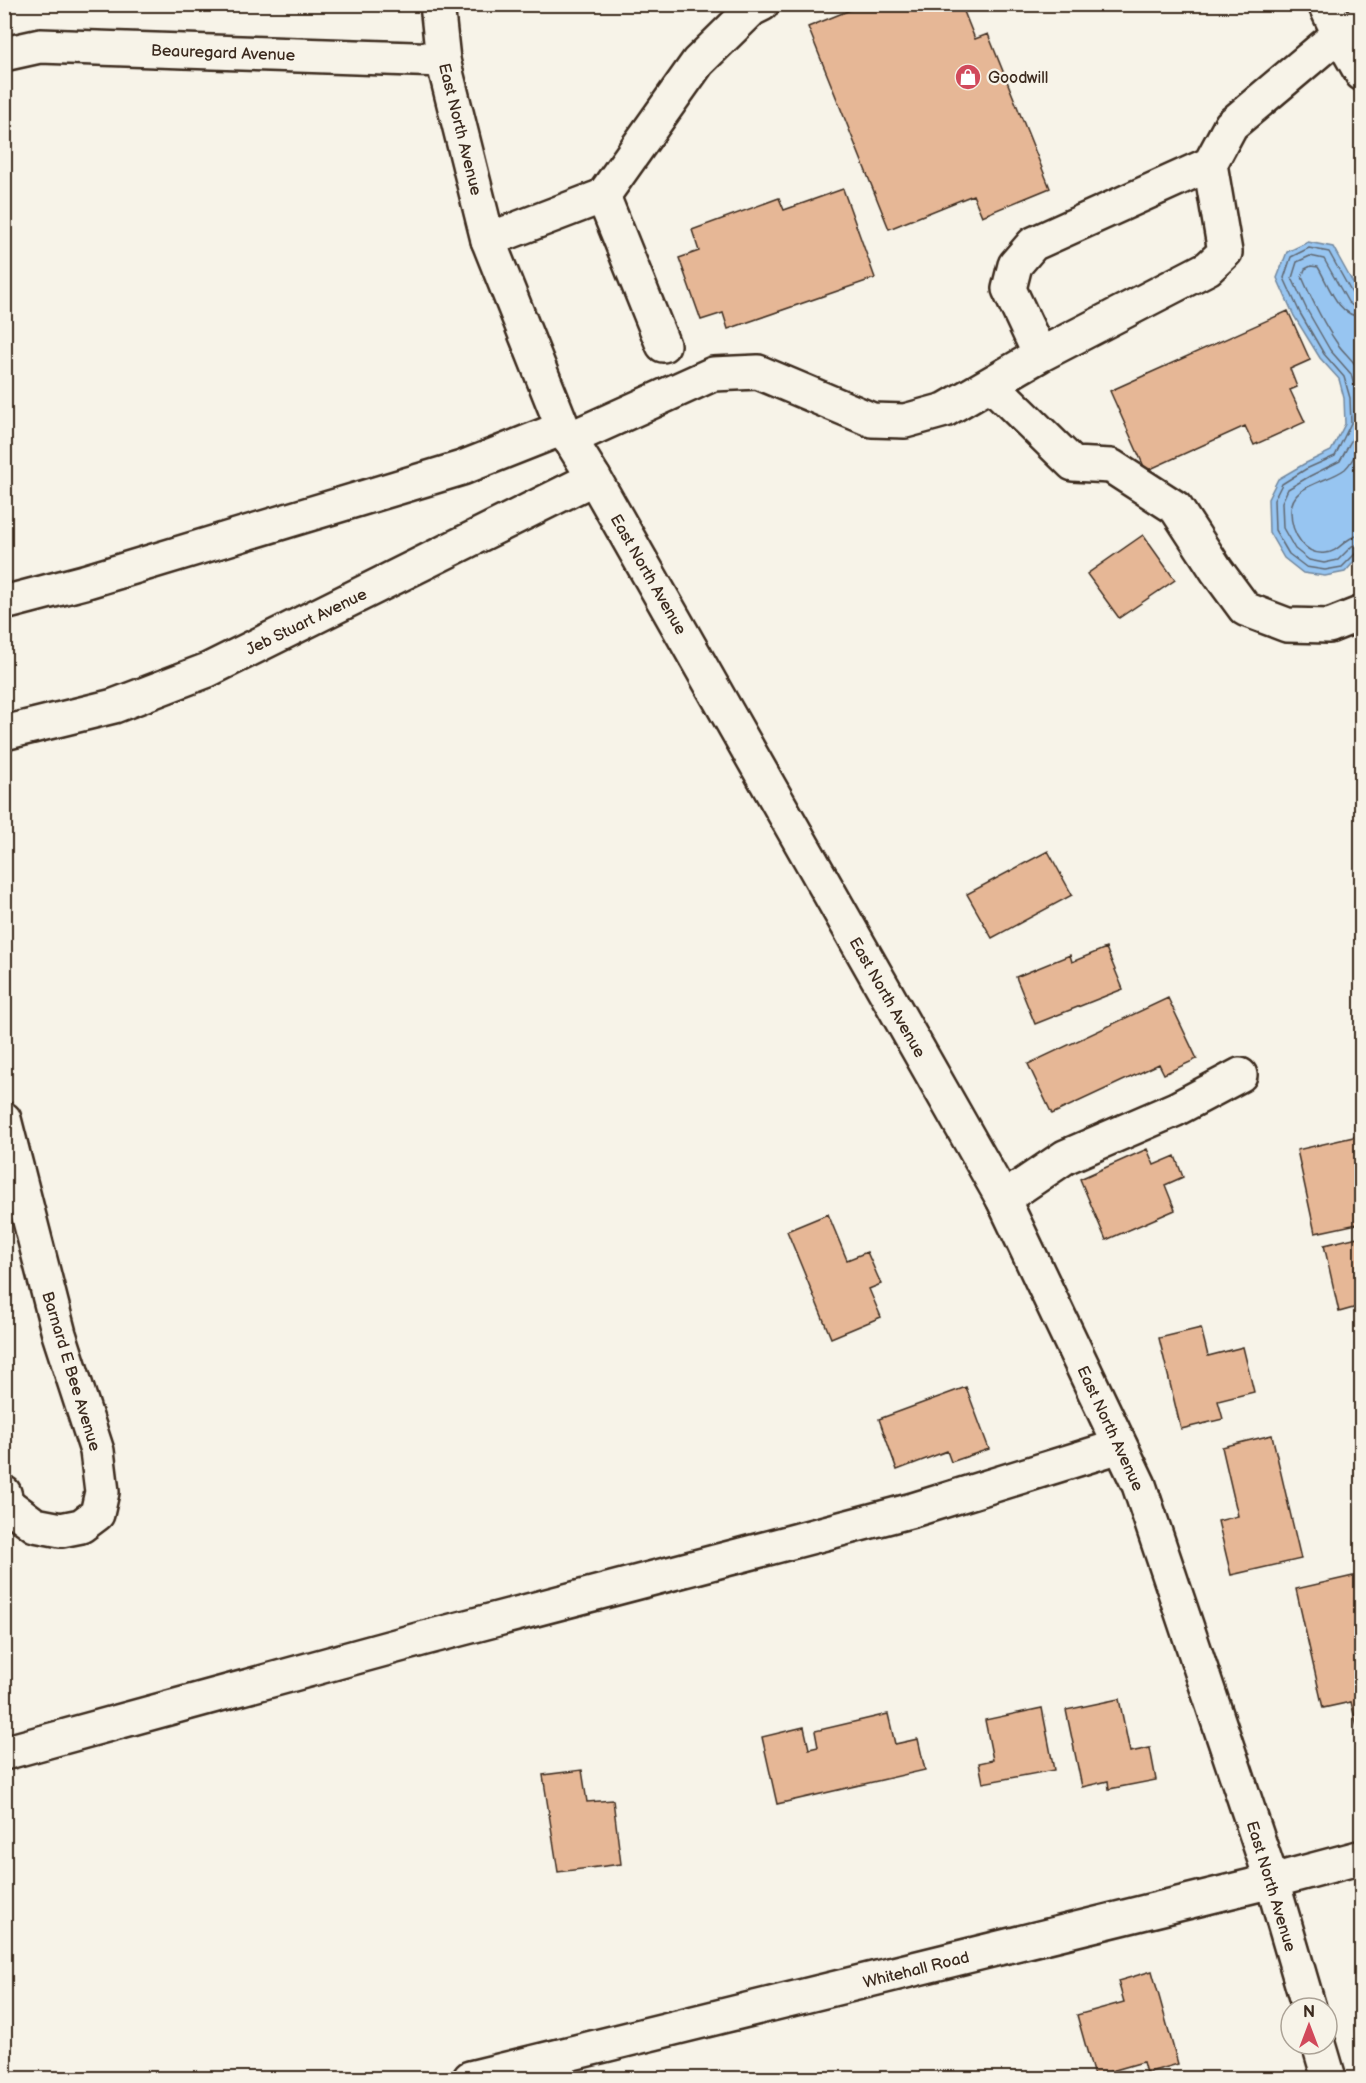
<svg xmlns="http://www.w3.org/2000/svg" width="1366" height="2083" font-family="'Balsamiq Sans',sans-serif">
<rect width="100%" height="100%" fill="#f7f3e8"/>
<filter id="ink" filterUnits="userSpaceOnUse"><feTurbulence type="fractalNoise" baseFrequency=".0167" numOctaves="2"/><feDisplacementMap in="SourceGraphic" scale="12" xChannelSelector="R" yChannelSelector="G"/><feConvolveMatrix kernelMatrix="1 2 1 2 8 2 1 2 1" color-interpolation-filters="sRGB"/></filter>
<g filter="url(#ink)">
<path fill="#97c5f1" stroke="#72879d" stroke-width="1.5" d="M1308,242L1333,247L1358,292L1362,303L1361,554L1345,572L1325,576L1303,573L1284,558L1269,532L1268,499L1278,479L1304,464L1331,451L1345,424L1344,398L1339,379L1320,358L1294,316L1277,278L1287,252Z"/>
<g fill="none" stroke-linecap="round" stroke-linejoin="round">
<path stroke="#606872" stroke-width="1.5" d="M1362,301L1354,297L1329,252L1309,248L1291,257L1284,278L1300,313L1324,354L1344,377L1350,398L1351,423L1335,456L1306,469L1282,484L1274,500L1275,530L1289,554L1306,567L1325,570L1342,567L1356,553L1362,552
M1362,308L1354,307L1348,302L1324,259L1310,256L1297,262L1292,278L1307,310L1330,350L1351,374L1357,397L1359,423L1357,430L1340,461L1310,476L1288,489L1282,502L1283,528L1295,549L1309,560L1324,563L1338,560L1352,546L1362,544
M1362,317C1337,316 1329,285 1318,267L1311,266L1305,269L1302,277C1312,300 1323,323 1337,343C1345,355 1357,362 1362,377
M1362,441C1357,450 1353,462 1345,469C1327,483 1290,484 1291,512C1291,524 1294,533 1301,542C1307,550 1316,554 1325,553C1341,552 1344,536 1362,535"/>
</g>
<path fill="#e6b796" stroke="#3b2a1e" stroke-width="1.5" d="M865,4H961L975,39L988,34L1050,188L982,216L973,195L889,229L808,27Z
M843,189L875,278L728,329L723,313L701,320L679,258L699,251L692,230L779,198L784,210Z
M1288,311L1310,360L1290,369L1297,387L1290,390L1305,422L1254,445L1245,426L1146,471L1110,391Z
M1143,535L1175,580L1119,618L1087,574Z
M1048,851L1072,895L992,938L967,894Z
M1106,948L1123,989L1035,1024L1016,977L1070,955L1072,962Z
M1168,998L1197,1059L1164,1074L1159,1064L1052,1114L1028,1064Z
M1362,1135V1223L1315,1233L1297,1150Z
M1147,1149L1154,1165L1175,1156L1183,1177L1165,1185L1175,1210L1106,1240L1080,1179Z
M828,1214L847,1260L867,1252L881,1284L869,1289L881,1317L831,1338L787,1231Z
M1362,1236V1325L1357,1307L1339,1312L1324,1245Z
M1201,1328L1208,1356L1243,1347L1254,1392L1218,1401L1223,1419L1181,1429L1159,1338Z
M966,1387L989,1449L951,1462L947,1451L897,1470L879,1419Z
M1272,1435L1301,1559L1231,1575L1218,1521L1238,1516L1222,1447Z
M1362,1574V1748L1351,1702L1323,1708L1296,1589Z
M1119,1699L1130,1752L1150,1748L1156,1780L1109,1789L1108,1781L1082,1787L1066,1710Z
M1042,1708L1054,1770L983,1783L979,1763L993,1760L985,1720Z
M888,1714L895,1744L918,1739L925,1770L777,1804L762,1737L804,1727L809,1749L818,1747L815,1731Z
M582,1770L587,1802L613,1800L621,1864L558,1872L543,1775Z
M1152,1971L1178,2064L1146,2073L1143,2062L1094,2076L1077,2015L1124,2002L1118,1981Z"/>
<g fill="none" stroke-linecap="round" stroke-linejoin="round">
<g stroke="#3b2a1e" stroke-width="38">
<path id="minor" d="M4,54L40,46L443,60
M603,196L663,345
M488,240L603,196L698,62L752,9L762,4
M1040,355L1009,289L1015,265L1033,244L1210,164
M991,384L1073,464L1111,466L1176,508L1217,571L1245,609L1287,625L1329,626L1362,613
M569,439L713,374L758,372L872,420L905,421L945,410L1040,355L1208,268L1225,252L1210,164L1231,125L1339,34L1362,22
M4,603L84,582L462,468L563,428
M4,733L114,706L208,670L594,478
M4,1119L59,1334L97,1451L102,1492L97,1514L81,1526L61,1530L35,1525L7,1504L4,1493
M1003,1199L1065,1157L1176,1109L1240,1075
M4,1753L425,1638L913,1510L1120,1446"/>
</g>
<g stroke="#3b2a1e" stroke-width="38">
<path id="major" d="M437,4L443,60L488,240L563,428L594,478L1003,1199L1139,1485L1272,1881L1309,2008
M1325,4L1339,34L1362,74
M1319,2044L1329,2078
M470,2078L1272,1881L1362,1857"/>
</g>
<use href="#minor" stroke="#f7f3e8" stroke-width="33"/>
<use href="#major" stroke="#f7f3e8" stroke-width="33"/>
</g>
</g>
<defs>
<g id="shop-disc" transform="scale(1.35)"><circle r="9.5" fill="#d1495b" stroke="#f7f3e8"/><path d="M-5-2.5h2.3a2.7 3.5 0 0 1 5.4 0H5L5.5 6h-11ZM-1.5-2.5h3a1.5 2.3 0 0 0-3 0Z" fill="#fff"/></g>
</defs>
<g fill-rule="evenodd">
<use href="#shop-disc" x="968" y="77"/>
</g>
<g text-anchor="middle" stroke-width="4.5" stroke-linejoin="round" paint-order="stroke">
<g font-size="16" fill="#3b2a1e" stroke="#f7f3e8">
<text transform="translate(223 52) rotate(2)" y="6">Beauregard Avenue</text>
<text transform="translate(461 129) rotate(76)" y="6">East North Avenue</text>
<text transform="translate(649 574) rotate(60)" y="6">East North Avenue</text>
<text transform="translate(306 621) rotate(-26)" y="6">Jeb Stuart Avenue</text>
<text transform="translate(888 997) rotate(60)" y="6">East North Avenue</text>
<text transform="translate(72 1371) rotate(73)" y="6">Barnard E Bee Avenue</text>
<text transform="translate(1111 1428) rotate(65)" y="6">East North Avenue</text>
<text transform="translate(1272 1886) rotate(73)" y="6">East North Avenue</text>
<text transform="translate(916 1969) rotate(-14)" y="6">Whitehall Road</text>
</g>
<g font-size="16" fill="#3b2a1e" stroke="#f7f3e8" text-anchor="start">
<text x="988" y="83">Goodwill</text>
</g>
</g>
<rect width="1366" height="2083" fill="none" stroke="#f7f3e8" stroke-width="24"/>
<rect x="12" y="12" width="1342" height="2059" fill="none" stroke="#3b2a1e" stroke-width="2" filter="url(#ink)"/>
<g transform="translate(1309 2026)"><circle r="28" fill="#f7f3e8" stroke="#aca397" stroke-width="1.5"/>
<path d="M0-4.5L10 22L0 15L-10 22Z" fill="#d1495b"/>
<text y="-9" font-size="16" font-weight="bold" text-anchor="middle" fill="#3b2a1e">N</text>
</g>
</svg>
